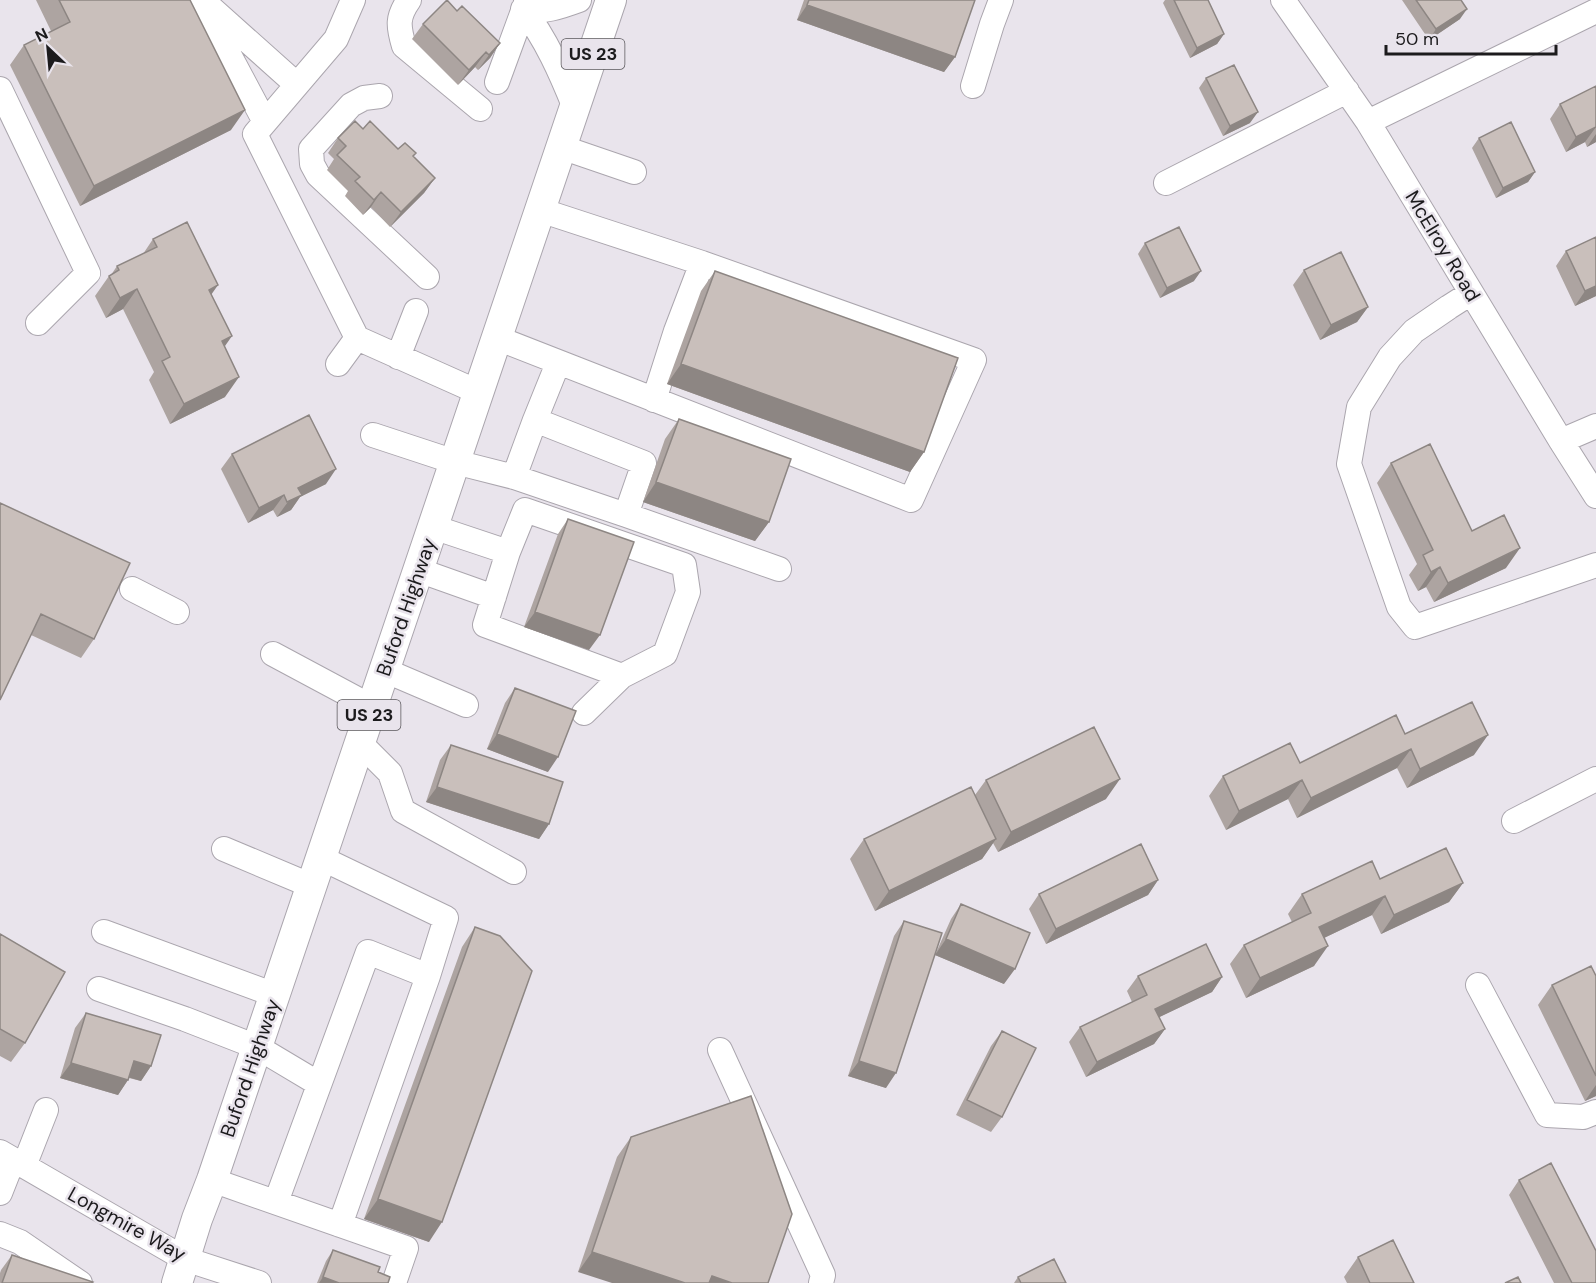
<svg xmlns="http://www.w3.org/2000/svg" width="1596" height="1283" font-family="'DM Sans',sans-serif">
<rect width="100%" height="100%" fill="#e9e4ec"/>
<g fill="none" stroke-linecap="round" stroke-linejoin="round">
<g stroke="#aba6ae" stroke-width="26">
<path id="minor" d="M200,0L265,122
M353,0L336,39L255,134L357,338L478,392
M409,0C397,17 398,26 404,46L480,109
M1283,0L1368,122L1561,441L1596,496
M211,8L296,84
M523,9C546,39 561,73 575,108
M523,9C543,13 560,7 579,0
M497,82L527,0
M973,86L992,24L1001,0
M0,89L88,273L38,323
M380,96L364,98L351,105L311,149L312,164L318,175L427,277
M1368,122L1596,11
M561,147L634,172
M1166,183L1347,91
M540,210L702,263L676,331L654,400
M1471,293L1449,307L1414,331L1390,357L1359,407L1349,464L1399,607L1415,627L1596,565
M497,338L911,500L974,360L702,263
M398,357L416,311
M338,364L357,338
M535,420L644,463L626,515
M373,435L455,462L514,477L626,515L779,569
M1561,441L1596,426
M514,477L535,420L558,363
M433,527L508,552L525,510L684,565L688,592L665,654L622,676L485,625L508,552
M418,570L494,597
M132,589L177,612
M273,654L372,707
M384,670L466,705
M584,713L622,676
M360,743L390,773L403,811L514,872
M1514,821L1596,779
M224,849L312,886
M321,858L446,918L428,976L340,1225
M104,932L275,995
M1478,985L1547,1115L1583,1117L1596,1112
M99,989L185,1019L257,1047L319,1084
M720,1050L823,1275L821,1283
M0,1152L185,1259L259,1283
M24,1166L46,1110
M212,1180L406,1248L394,1283
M0,1193L13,1160
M276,1202L368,952L428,976
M0,1234L20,1242L80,1283"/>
</g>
<g stroke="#aba6ae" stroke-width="32">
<path id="major" d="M177,1283L197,1219L212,1180L611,0"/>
</g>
<use href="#minor" stroke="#fff" stroke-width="24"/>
<use href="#major" stroke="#fff" stroke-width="30"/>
</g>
<path fill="#ada4a1" d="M36,0H190L231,130L80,206L10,65L24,45L51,31Z
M804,0H975L955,57L944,72L797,20Z
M1165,0H1208L1224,34L1217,44L1190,58L1163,3Z
M1402,0H1461L1460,19L1429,40Z
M457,11L500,43L490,58L478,70L475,67L458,85L412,39L423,24Z
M1206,78L1250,123L1223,136L1199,88Z
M1596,86V142L1587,147L1585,142L1566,152L1550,119L1560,104Z
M363,129L398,149L416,153L413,157L435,178L424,193L390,227L371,207L363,215L345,196L348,191L327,170L334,159L328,153L338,138Z
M1479,138L1535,172L1528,182L1496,198L1472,148Z
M1596,237V296L1575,306L1556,266L1566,251Z
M153,239L211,295L224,347L225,397L170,424L149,380L154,372L123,309L106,318L95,296L109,276L111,275L117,266L143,254Z
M1145,243L1194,281L1160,298L1138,254Z
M1304,270L1368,307L1357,322L1320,340L1293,285Z
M715,271L924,452L910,472L667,384L701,291Z
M679,419L769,522L755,541L643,502L665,439Z
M232,454L326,484L300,497L291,510L277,517L273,510L248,523L221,469Z
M1391,463L1472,531L1506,568L1434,602L1426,587L1418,591L1409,575L1417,564L1377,483Z
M0,503L94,639L81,658L31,635Z
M568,519L589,650L524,627L558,534Z
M515,688L548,772L487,749L505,703Z
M1405,734L1474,755L1407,788L1397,768L1297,818L1288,799L1226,830L1209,796L1223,776L1300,763Z
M451,745L549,824L539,839L426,802L440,760Z
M986,780L1106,799L998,852L993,843L982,859L875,911L850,859L864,839L975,795Z
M1380,879L1463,883L1449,902L1381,934L1372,915L1324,938L1314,966L1246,998L1230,964L1244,945L1292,922L1288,914L1302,894Z
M1158,880L1148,895L1046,944L1029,909L1039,894Z
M961,904L1004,984L935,955L951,919Z
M904,921L886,1088L848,1076L894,936Z
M475,927L429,1242L364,1219L462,947Z
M0,934L25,1043L11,1062L0,1056Z
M1138,976L1222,977L1212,992L1159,1017L1165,1029L1154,1044L1086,1077L1069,1042L1080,1027L1132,1002L1127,991Z
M1596,976V1096L1585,1101L1538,1005L1552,985Z
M86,1013L151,1066L141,1081L129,1078L118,1095L60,1078L75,1028Z
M1002,1031V1117L991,1132L956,1115L991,1046Z
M751,1096L578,1272L617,1157L631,1137Z
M1519,1180L1596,1283H1554L1509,1195Z
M333,1250L378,1272L388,1283H317L326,1261Z
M12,1255L92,1283H0V1273L1,1270Z
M1358,1257L1414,1283H1347L1344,1277Z
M1018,1277L1066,1283H1014Z"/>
<path fill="#8d8683" d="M807,5L955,57L944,72L797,20Z
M1467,9L1460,19L1429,40L1436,29Z
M1224,34L1217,44L1190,58L1197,48Z
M500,43L490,58L478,70L489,55Z
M486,52L475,67L458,85L469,70Z
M245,110L231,130L80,206L94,186Z
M1258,112L1250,123L1223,136L1230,126Z
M1596,127L1585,142L1566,152L1576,137Z
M1596,134V142L1587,147Z
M1535,172L1528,182L1496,198L1503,188Z
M435,178L424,193L390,227L401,212Z
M381,192L371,207L363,215L374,200Z
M1201,271L1194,281L1160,298L1167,288Z
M218,285L204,305L209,290Z
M1596,286V296L1575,306L1585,291Z
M137,289L123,309L106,318L120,298Z
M1368,307L1357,322L1320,340L1331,325Z
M232,336L218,356L222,341Z
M681,364L924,452L910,472L667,384Z
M239,377L225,397L170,424L184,404Z
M336,469L326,484L300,497L291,510L277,517L298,488Z
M656,482L769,522L755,541L643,502Z
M284,495L273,510L248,523L259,508Z
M1520,548L1506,568L1434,602L1448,583Z
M1440,567L1426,587L1418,591L1431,572Z
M535,612L600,635L589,650L524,627Z
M497,734L558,757L548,772L487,749Z
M1488,735L1474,755L1407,788L1420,769Z
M1411,749L1397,768L1297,818L1311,798Z
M1120,779L1106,799L998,852L1011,832Z
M1302,780L1288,799L1226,830L1239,811Z
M437,787L549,824L539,839L426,802Z
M996,839L982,859L875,911L889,891Z
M1158,880L1148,895L1046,944L1056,929Z
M1463,883L1449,902L1381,934L1394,915Z
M1385,896L1372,915L1305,947L1319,927Z
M946,939L1015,969L1004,984L935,955Z
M1328,946L1314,966L1246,998L1260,978Z
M1222,977L1212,992L1145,1024L1155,1009Z
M1165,1029L1154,1044L1086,1077L1097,1062Z
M134,1061L151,1066L141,1081L124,1076Z
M859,1061L896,1073L886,1088L848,1076Z
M71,1063L128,1080L118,1095L60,1078Z
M1596,1085V1096L1585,1101Z
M378,1199L442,1222L429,1242L364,1219Z
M592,1252L685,1283H612L578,1272Z
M712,1276L732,1283H707Z
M323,1277L339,1283H319Z"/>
<path fill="#c9bfbb" stroke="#8d8683" stroke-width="1.5" d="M59,0H190L245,110L94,186L24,45L70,22Z
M447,0L457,11L462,6L500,43L489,55L486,52L469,70L423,24Z
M809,0H975L955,57L807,5Z
M1174,0H1208L1224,34L1197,48Z
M1416,0H1461L1467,9L1436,29Z
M1234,65L1258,112L1230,126L1206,78Z
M1596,86V127L1576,137L1560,104Z
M355,121L363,129L370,121L398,149L405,143L416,153L413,156L435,178L401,212L381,192L374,200L355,181L360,177L337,155L346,146L338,138Z
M1511,122L1535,172L1503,188L1479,138Z
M187,222L218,285L209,290L232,336L222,341L239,377L184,404L162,361L170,357L137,289L120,298L109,276L119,270L117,266L157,247L153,239Z
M1179,227L1201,271L1167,288L1145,243Z
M1596,237V286L1585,291L1566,251Z
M1341,252L1368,307L1331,325L1304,270Z
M715,271L958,358L924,452L681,364Z
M309,415L336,469L298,488L302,495L287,502L284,495L259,508L232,454Z
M679,419L791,459L769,522L656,482Z
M1430,444L1472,531L1504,515L1520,548L1448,583L1440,567L1431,572L1423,555L1433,550L1391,463Z
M0,503L130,563L94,639L41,614L0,700Z
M568,519L634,542L600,635L535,612Z
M515,688L576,711L558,757L497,734Z
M1472,702L1488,735L1420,769L1411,749L1311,798L1302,780L1239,811L1223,776L1290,743L1300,763L1396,715L1405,734Z
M1094,727L1120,779L1011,832L986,780Z
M451,745L563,782L549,824L437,787Z
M971,787L996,839L889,891L864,839Z
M1141,844L1158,880L1056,929L1039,894Z
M1446,848L1463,883L1394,915L1385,896L1319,927L1328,946L1260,978L1244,945L1311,913L1302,894L1372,861L1380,879Z
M961,904L1030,933L1015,969L946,939Z
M904,921L942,933L896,1073L859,1061Z
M475,927L500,936L532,971L442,1222L378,1199Z
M0,934L65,972L25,1043L0,1029Z
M1206,944L1222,977L1155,1009L1165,1029L1097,1062L1080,1027L1147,995L1138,976Z
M1591,966L1596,976V1076L1552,985Z
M86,1013L161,1035L151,1066L134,1061L128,1080L71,1063Z
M1002,1031L1036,1048L1002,1117L967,1100Z
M751,1096L792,1214L768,1283H732L712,1276L709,1283H685L592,1252L631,1137Z
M1551,1163L1596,1251V1283H1572L1519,1180Z
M1393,1240L1414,1283H1370L1358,1257Z
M333,1250L380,1267L378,1272L390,1277L388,1283H339L323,1277Z
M12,1255L93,1282L92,1283H2Z
M1054,1259L1066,1283H1021L1018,1277Z
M1518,1277L1521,1283H1505Z"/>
<g text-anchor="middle" stroke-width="5" stroke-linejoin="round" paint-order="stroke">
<g fill="#e9e4ec" stroke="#5a575b" stroke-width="1.5">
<rect x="561.5" y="39" width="63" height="30" rx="4.5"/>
<rect x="337.5" y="700" width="63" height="30" rx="4.5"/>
</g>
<g font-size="18" font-weight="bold" fill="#1c1b1d">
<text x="593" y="60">US 23</text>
<text x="369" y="721">US 23</text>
</g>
<g font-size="20" fill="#1c1b1d" stroke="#e9e4ec">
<text transform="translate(1443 246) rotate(59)" y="7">McElroy Road</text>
<text transform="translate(406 607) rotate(-71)" y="7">Buford Highway</text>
<text transform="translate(250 1068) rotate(-71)" y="7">Buford Highway</text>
<text transform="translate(127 1224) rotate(29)" y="7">Longmire Way</text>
</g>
</g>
<g transform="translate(48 48) rotate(334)" stroke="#e9e4ec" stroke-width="4.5" paint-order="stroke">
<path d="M0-4.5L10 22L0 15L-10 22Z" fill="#1c1b1d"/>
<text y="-9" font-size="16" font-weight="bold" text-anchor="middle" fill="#1c1b1d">N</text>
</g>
<path d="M1386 45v9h170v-9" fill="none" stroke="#1c1b1d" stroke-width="3"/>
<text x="1395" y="45" font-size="18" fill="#1c1b1d" stroke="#e9e4ec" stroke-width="4.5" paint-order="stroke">50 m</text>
</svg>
